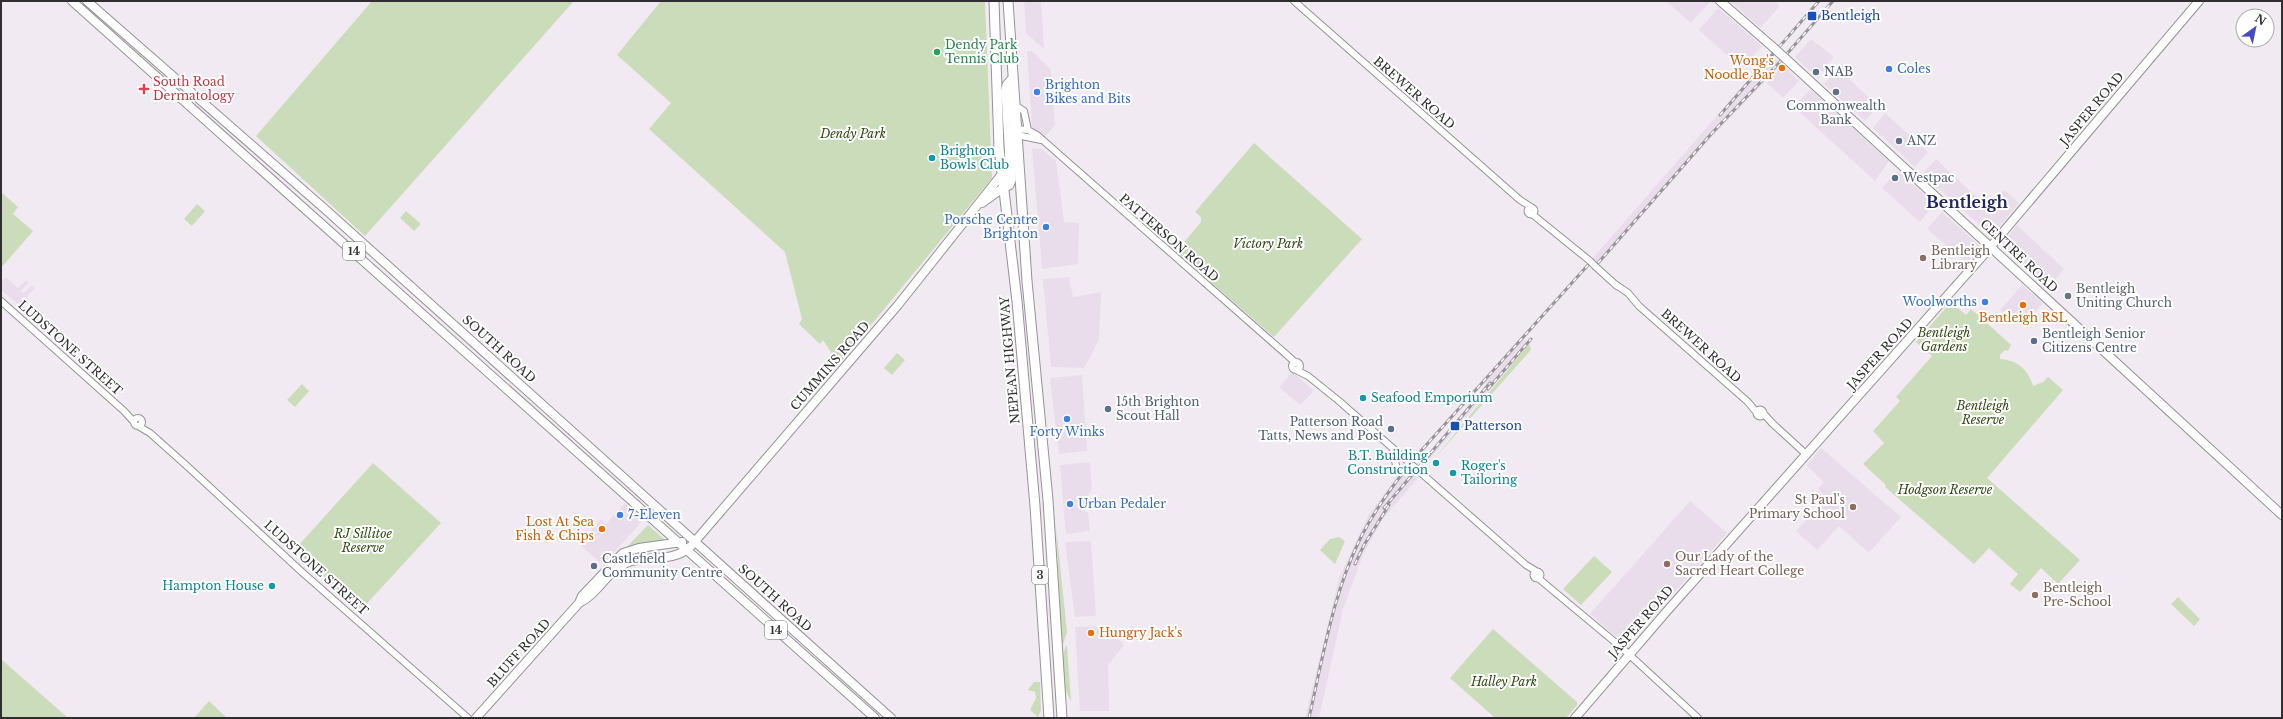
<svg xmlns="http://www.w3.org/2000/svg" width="2283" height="719" font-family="'Libre Baskerville',serif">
<rect width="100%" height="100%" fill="#f1eaf2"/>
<path fill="#eaddeb" d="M1024,1H1041L1044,49L1026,33Z
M1666,1H1709L1710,2L1691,23Z
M1730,1H1775L1780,6L1760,28Z
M1718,8L1762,46L1742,69L1699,30Z
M1811,39L1834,57L1817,78L1795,57Z
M1027,51H1032L1051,70L1055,125L1045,137L1032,127Z
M1770,55L1782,64L1706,143L1599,265L1592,259Z
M1842,63L1853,72L1848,78L1878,106L1865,121L1824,84Z
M1783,65L1799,81L1783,98L1767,83Z
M1810,89L1889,161L1875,181L1794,107Z
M1885,113L1928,152L1915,167L1873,128Z
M1032,148L1042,149L1056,161L1064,222L1079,223L1078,264L1042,269Z
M1936,159L1988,208L2004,190L2019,203L1992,236L1922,174Z
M1897,171L1935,203L1920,222L1882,188Z
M1942,212L1980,246L1967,263L1927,229Z
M2017,225L2064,269L2047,289L2003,247V243Z
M6,277L18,288L26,280L29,282L21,291L24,293L32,285L35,288L19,305L1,290V283Z
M1069,277L1073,297L1101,292L1099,340L1084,368L1051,367L1043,279Z
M2022,285L2043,303L2024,325L2017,320L2015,322L2000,310Z
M1522,337L1529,344L1423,467L1419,464L1487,384L1484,382L1415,460L1414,457Z
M1293,372L1314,391L1300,405L1279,387Z
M1082,375L1087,451L1059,454L1050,378Z
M1821,448L1901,517L1869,553L1839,526L1817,550L1796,531L1826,498L1818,489L1824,482L1806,465Z
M1090,462L1092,488L1087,499L1088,507L1081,508L1084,509L1085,512H1088L1090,531L1066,534L1060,465Z
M1405,466L1418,478L1382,520L1363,555L1343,609L1319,718H1305L1339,578L1369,514Z
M1690,501L1727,533L1629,644H1625L1590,614Z
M625,503L640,517L641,522L603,565L579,544L601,519L606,524Z
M1091,541L1096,616L1075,617L1065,542Z
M1106,626L1124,645L1108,665L1109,711H1080L1075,627Z"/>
<path fill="#cadcba" d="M372,1H574L365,236L256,136Z
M661,1H985L992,178L839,364L823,340L820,344L799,324L802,319L785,252L649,129L671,103L617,55Z
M1254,143L1362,239L1274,337L1176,252L1201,222V217L1195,212Z
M1,192L18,207L13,214L33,231L1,268Z
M197,204L205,211L192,226L184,219Z
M406,211L421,224L414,231L400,218Z
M1951,302L1966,315L1971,309L2009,343L2011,345L2008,351L2005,350L2000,355V359C2017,360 2028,369 2033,386L2043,382L2048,377L2063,390L1987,478L2080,560L2058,584L2041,568L2020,592L2010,584L2018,574L1989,548L1974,564L1885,487L1886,485L1863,464L1884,443L1873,431L1900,401L1896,397L1932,356L1916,342Z
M1529,344L1531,350L1433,460Z
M897,353L905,360L892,375L884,368Z
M302,384L309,391L295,407L287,400Z
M373,463L441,523L360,611L298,554V546Z
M648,525L665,540L626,548Z
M1056,526L1067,632L1062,647Z
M1339,537L1345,541L1335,564L1320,550L1330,539Z
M1594,556L1612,572L1581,605L1563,589Z
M2178,597L2200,619L2194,626L2171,604Z
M1493,629L1577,702V705L1566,718H1495L1450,678Z
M1066,646H1067L1071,701C1062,688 1059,660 1066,646Z
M1,659L68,718H1Z
M1034,682H1040L1041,710L1038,717L1030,710L1036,698L1035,692L1028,690Z
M209,701L227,718H194Z"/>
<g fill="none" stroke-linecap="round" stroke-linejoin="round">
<g stroke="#989198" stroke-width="8">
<path id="minor" d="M1294,1L1520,200L1531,207
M1015,105L1024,111L1028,130
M1017,129L1028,130L1037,135L1296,363
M1017,135L1041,140
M1527.5 211a3.5 3.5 0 1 1 7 0a3.5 3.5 0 1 1-7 0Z
M1532,214L1590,261
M1596,267L1617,286
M1615,284L1628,293L1639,306L1748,402L1757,413
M1,301L124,411L134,422
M1292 366a4 4 0 1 1 8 0a4 4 0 1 1-8 0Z
M1296,370L1308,376L1339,401L1526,565L1536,571
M1756.5 413a3.5 3.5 0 1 1 7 0a3.5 3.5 0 1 1-7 0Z
M1764,414L1772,423L1807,455
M134 422a4 4 0 1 1 8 0a4 4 0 1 1-8 0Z
M138,426L150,433L187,466L303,573L468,718
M1393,449L1397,471
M1533.5 575a3.5 3.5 0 1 1 7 0a3.5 3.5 0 1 1-7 0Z
M1538,578L1622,648L1698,718"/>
</g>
<g stroke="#989198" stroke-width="10">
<path id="major" d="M72,1L875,718
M87,1L326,210L891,718
M1720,1L1774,48
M1786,59L2282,515
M982,203L1003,188
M579,603C598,594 606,572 626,563C647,554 672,564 691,546L898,305L1002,174
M476,718L579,603L582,596L623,553L639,548L682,542
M1575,718L1667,611L1987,251L2199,1"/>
</g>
<g stroke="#989198" stroke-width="11">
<path id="highway" d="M994,1L999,148L1017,301L1035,506L1049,718
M1008,1L1027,281L1048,500L1062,718
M1003,188L1009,185L1011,180L1006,91L1007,85L1013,78"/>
</g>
<use href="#minor" stroke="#fff" stroke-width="6"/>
<use href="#major" stroke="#fff" stroke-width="8"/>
<use href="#highway" stroke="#fff" stroke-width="9"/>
<g stroke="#979398" stroke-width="3">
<path id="rail" d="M1720,115L1819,1
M1598,263L1712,133L1778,64L1833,1
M1488,389L1531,339
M1384,508L1490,383
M1355,564L1364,545L1389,505
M1309,718C1323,657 1333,593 1361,537C1377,506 1397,479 1420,452L1588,265"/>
</g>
<use href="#rail" stroke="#fff" stroke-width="1.5" stroke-dasharray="4.5" stroke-linecap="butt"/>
<g stroke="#989198" stroke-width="8" stroke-linecap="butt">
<path id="minor-bridge" d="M1590,261L1596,267"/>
</g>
<g stroke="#989198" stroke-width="10" stroke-linecap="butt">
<path id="major-bridge" d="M1774,48L1786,59"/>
</g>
<use href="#minor-bridge" stroke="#fff" stroke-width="6"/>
<use href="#major-bridge" stroke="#fff" stroke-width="8"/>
</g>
<g fill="#1a4fb4" stroke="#fff" stroke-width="1.5">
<rect x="1807" y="11" width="10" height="10" rx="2"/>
<rect x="1450" y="421" width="10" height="10" rx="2"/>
</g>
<circle fill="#2e9e5b" stroke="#fff" stroke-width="1.5" cx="937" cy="52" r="4"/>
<g fill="#e8710a" stroke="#fff" stroke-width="1.5">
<circle cx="1782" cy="68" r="4"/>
<circle cx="2023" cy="305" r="4"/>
<circle cx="602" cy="529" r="4"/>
<circle cx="1091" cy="633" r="4"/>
</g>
<g fill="#3f7fe0" stroke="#fff" stroke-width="1.5">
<circle cx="1889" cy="69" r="4"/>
<circle cx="1037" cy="92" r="4"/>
<circle cx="1046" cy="227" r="4"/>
<circle cx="1985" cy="302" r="4"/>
<circle cx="1067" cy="419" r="4"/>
<circle cx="1070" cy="504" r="4"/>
<circle cx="620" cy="515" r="4"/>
</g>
<g fill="#5c6f8a" stroke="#fff" stroke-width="1.5">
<circle cx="1816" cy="72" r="4"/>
<circle cx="1836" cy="92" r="4"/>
<circle cx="1899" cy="141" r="4"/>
<circle cx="1895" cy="178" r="4"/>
<circle cx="2034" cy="341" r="4"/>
<circle cx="1108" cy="409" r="4"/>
<circle cx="1391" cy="429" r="4"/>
<circle cx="594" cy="566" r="4"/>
</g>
<path fill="#e0444e" stroke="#fff" stroke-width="1.5" d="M142 83h4v4h4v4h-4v4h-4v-4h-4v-4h4z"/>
<g fill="#0f9aa8" stroke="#fff" stroke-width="1.5">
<circle cx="932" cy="158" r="4"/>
<circle cx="1363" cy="398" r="4"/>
<circle cx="1436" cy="463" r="4"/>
<circle cx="1453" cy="473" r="4"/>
<circle cx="272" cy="586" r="4"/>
</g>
<g fill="#8d6e63" stroke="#fff" stroke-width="1.5">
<circle cx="1923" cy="258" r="4"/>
<circle cx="1853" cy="507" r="4"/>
<circle cx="1667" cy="564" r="4"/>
<circle cx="2035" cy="595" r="4"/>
</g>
<circle fill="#6b7280" stroke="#fff" stroke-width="1.5" cx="2068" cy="296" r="4"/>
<g text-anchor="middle" stroke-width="4" stroke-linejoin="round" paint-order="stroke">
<g fill="#fff" stroke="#6e6d6e" stroke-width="1">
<rect x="343" y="242" width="22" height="18" rx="3"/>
<rect x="1032" y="566" width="16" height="18" rx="3"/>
<rect x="765" y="621" width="22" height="18" rx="3"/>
</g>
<g font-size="11" font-weight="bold" fill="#302e30">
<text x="354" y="255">14</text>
<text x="1040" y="579">3</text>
<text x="776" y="634">14</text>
</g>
<g font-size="12" fill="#164399" stroke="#fff" text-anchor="start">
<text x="1821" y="20">Bentleigh</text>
<text x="1464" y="430">Patterson</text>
</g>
<g font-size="12" fill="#27864d" stroke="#fff" text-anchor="start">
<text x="945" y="49">Dendy Park<tspan x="945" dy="14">Tennis Club</tspan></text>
</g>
<g font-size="12" fill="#c56008" stroke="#fff" text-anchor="end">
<text x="1774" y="65">Wong's<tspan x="1774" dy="14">Noodle Bar</tspan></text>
<text x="2023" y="322" text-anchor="middle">Bentleigh RSL</text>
<text x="594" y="526">Lost At Sea<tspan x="594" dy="14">Fish &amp; Chips</tspan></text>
<text x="1099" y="637" text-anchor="start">Hungry Jack's</text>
</g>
<g font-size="12" fill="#366cbe" stroke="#fff" text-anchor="start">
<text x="1897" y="73">Coles</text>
<text x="1045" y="89">Brighton<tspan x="1045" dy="14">Bikes and Bits</tspan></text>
<text x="1038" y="224" text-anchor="end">Porsche Centre<tspan x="1038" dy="14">Brighton</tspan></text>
<text x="1977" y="306" text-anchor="end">Woolworths</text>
<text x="1067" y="436" text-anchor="middle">Forty Winks</text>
<text x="1078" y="508">Urban Pedaler</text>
<text x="628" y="519">7-Eleven</text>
</g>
<g font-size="12" fill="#4e5e75" stroke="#fff" text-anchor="start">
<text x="1824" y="76">NAB</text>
<text x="1836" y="110" text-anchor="middle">Commonwealth<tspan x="1836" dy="14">Bank</tspan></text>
<text x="1907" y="145">ANZ</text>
<text x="1903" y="182">Westpac</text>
<text x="2042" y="338">Bentleigh Senior<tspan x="2042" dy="14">Citizens Centre</tspan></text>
<text x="1116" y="406">15th Brighton<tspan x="1116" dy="14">Scout Hall</tspan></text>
<text x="1383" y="426" text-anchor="end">Patterson Road<tspan x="1383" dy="14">Tatts, News and Post</tspan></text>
<text x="602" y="563">Castlefield<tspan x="602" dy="14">Community Centre</tspan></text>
</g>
<g font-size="12" fill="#be3a42" stroke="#fff" text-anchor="start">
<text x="153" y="86">South Road<tspan x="153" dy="14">Dermatology</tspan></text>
</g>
<g font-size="12" fill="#302e30" stroke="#fff">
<text transform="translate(1414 93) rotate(41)" y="4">BREWER ROAD</text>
<text transform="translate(2092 109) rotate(-50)" y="4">JASPER ROAD</text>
<text transform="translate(1169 238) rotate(41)" y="4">PATTERSON ROAD</text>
<text transform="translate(2019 256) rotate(43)" y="4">CENTRE ROAD</text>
<text transform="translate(1701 346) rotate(42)" y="4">BREWER ROAD</text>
<text transform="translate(70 348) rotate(42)" y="4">LUDSTONE STREET</text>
<text transform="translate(499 349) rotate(42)" y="4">SOUTH ROAD</text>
<text transform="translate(1880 354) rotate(-48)" y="4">JASPER ROAD</text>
<text transform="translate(1010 360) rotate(-95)" y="4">NEPEAN HIGHWAY</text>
<text transform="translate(830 366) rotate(-49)" y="4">CUMMINS ROAD</text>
<text transform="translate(316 568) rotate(42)" y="4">LUDSTONE STREET</text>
<text transform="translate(775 598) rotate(42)" y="4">SOUTH ROAD</text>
<text transform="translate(1641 622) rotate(-49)" y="4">JASPER ROAD</text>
<text transform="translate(519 653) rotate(-48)" y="4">BLUFF ROAD</text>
</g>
<g font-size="12" font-style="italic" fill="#304813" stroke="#fff">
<text x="853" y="138">Dendy Park</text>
<text x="1268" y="248">Victory Park</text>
<text x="1944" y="337">Bentleigh<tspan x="1944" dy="14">Gardens</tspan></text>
<text x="1983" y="410">Bentleigh<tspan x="1983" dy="14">Reserve</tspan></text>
<text x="1945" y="494">Hodgson Reserve</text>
<text x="363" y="538">RJ Sillitoe<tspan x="363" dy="14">Reserve</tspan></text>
<text x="1504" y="686">Halley Park</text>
</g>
<g font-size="12" fill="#0d838f" stroke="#fff" text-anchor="start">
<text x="940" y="155">Brighton<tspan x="940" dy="14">Bowls Club</tspan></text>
<text x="1371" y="402">Seafood Emporium</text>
<text x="1428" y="460" text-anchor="end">B.T. Building<tspan x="1428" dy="14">Construction</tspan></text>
<text x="1461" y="470">Roger's<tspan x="1461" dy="14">Tailoring</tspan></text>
<text x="264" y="590" text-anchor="end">Hampton House</text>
</g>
<g font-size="12" fill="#785e54" stroke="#fff" text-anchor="start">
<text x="1931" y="255">Bentleigh<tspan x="1931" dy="14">Library</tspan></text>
<text x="1845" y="504" text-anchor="end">St Paul's<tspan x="1845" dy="14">Primary School</tspan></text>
<text x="1675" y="561">Our Lady of the<tspan x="1675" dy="14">Sacred Heart College</tspan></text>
<text x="2043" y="592">Bentleigh<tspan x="2043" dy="14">Pre-School</tspan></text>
</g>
<g font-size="12" fill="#5b616d" stroke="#fff" text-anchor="start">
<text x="2076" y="293">Bentleigh<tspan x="2076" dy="14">Uniting Church</tspan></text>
</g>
<g font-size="16" font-weight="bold" fill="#22265f" stroke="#fff">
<text x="1967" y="208">Bentleigh</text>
</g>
</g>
<rect width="2283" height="719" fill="none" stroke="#302e30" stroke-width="4"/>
<g transform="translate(2255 28) rotate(33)"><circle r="19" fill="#ffffff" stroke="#acabac"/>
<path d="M0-3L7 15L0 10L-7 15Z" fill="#444abf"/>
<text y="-6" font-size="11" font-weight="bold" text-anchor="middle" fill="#302e30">N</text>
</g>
</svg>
